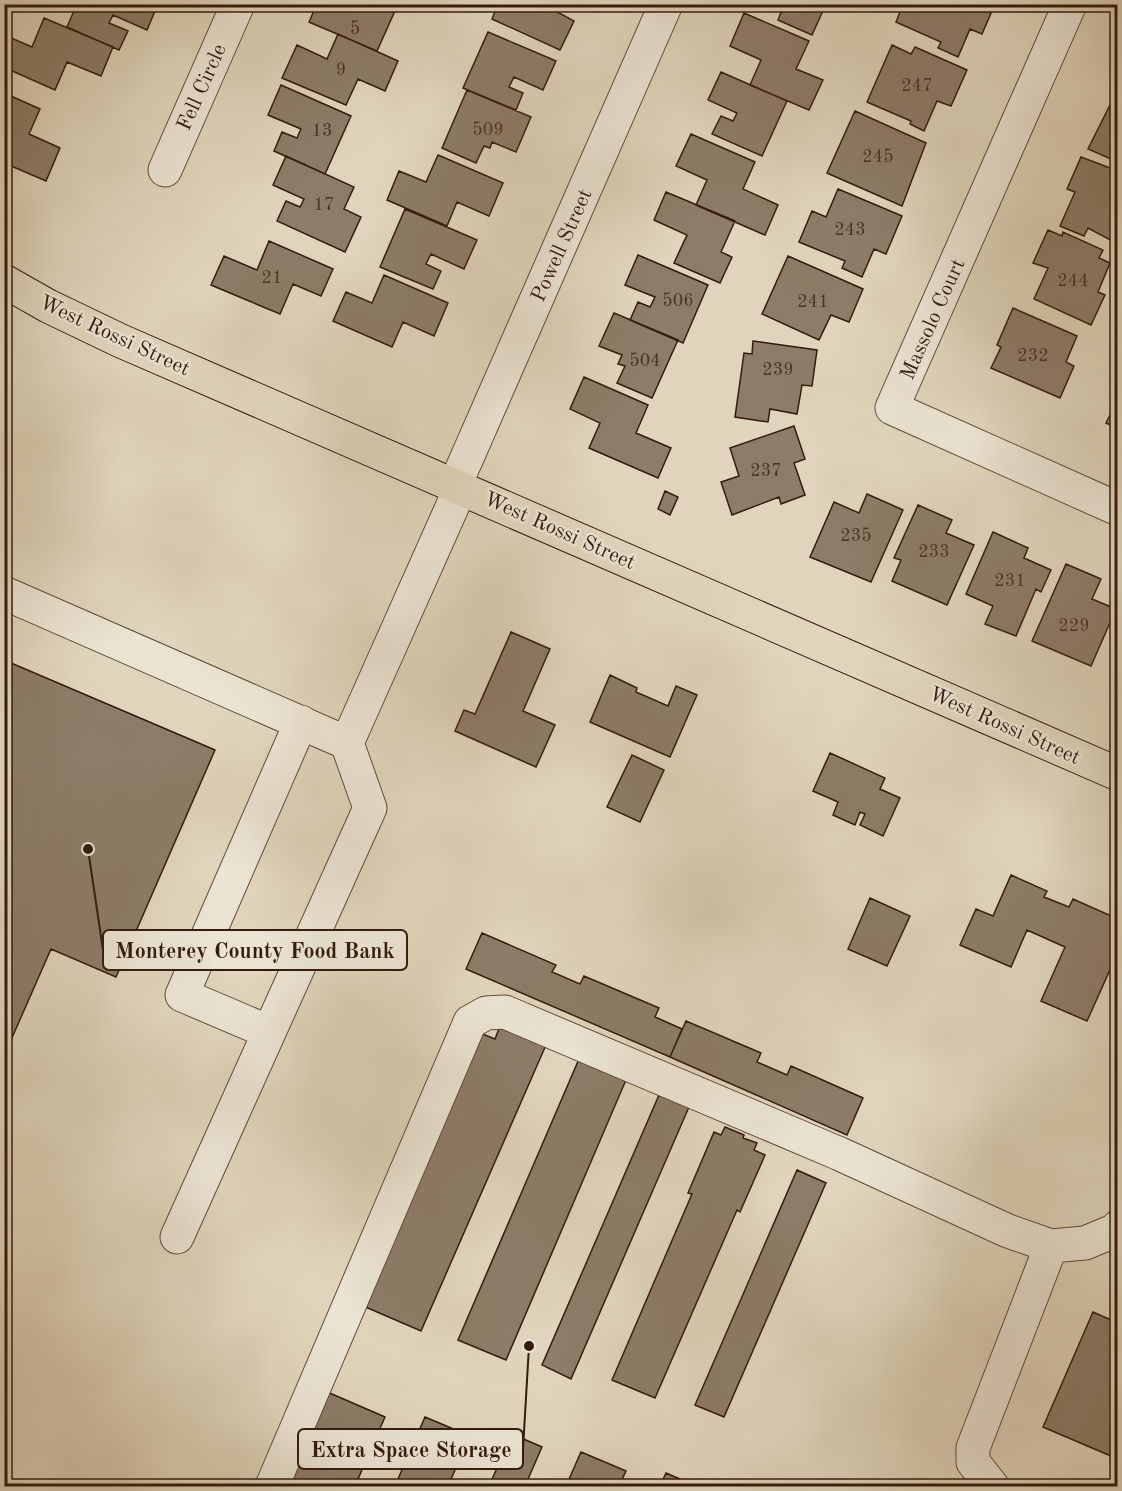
<svg xmlns="http://www.w3.org/2000/svg" width="1122" height="1491" font-family="'Old Standard TT',serif">
<rect width="100%" height="100%" fill="#e0d5bc"/>
<filter id="stains"><feTurbulence type="fractalNoise" baseFrequency=".00333" numOctaves="4"/><feColorMatrix values="0 0 0 0 .2 0 0 0 0 .09 0 0 0 0 .02 0 0 0 .5 -.17"/></filter>
<radialGradient id="worn" r=".72"><stop offset=".6" stop-color="#630" stop-opacity="0"/><stop offset="1" stop-color="#630" stop-opacity=".3"/></radialGradient>
<path fill="#8d7c68" stroke="#341c0d" stroke-width="1.5" d="M77,4H158L147,30L113,15L109,23L128,31L119,50L67,27Z
M317,4H345L351,7L352,4H398L377,51L309,22Z
M498,4H543L574,21L560,50L492,19Z
M784,4H826L812,35L778,20Z
M903,4H995L982,34L970,29L958,57L938,48L941,42L896,22Z
M744,13L809,41L796,69L823,80L809,110L750,85L761,60L730,46Z
M44,18L113,47L101,76L67,62L55,90L10,70L8,74L4,72L7,36L32,47Z
M488,32L556,61L543,90L514,77L509,87L523,93L516,110L463,88Z
M338,34L398,61L385,91L358,79L346,105L282,78L297,45L327,59Z
M892,45L911,54L915,47L967,70L951,106L937,101L924,131L910,124L911,121L867,102Z
M721,72L787,101L762,156L712,134L721,116L733,121L737,113L708,100Z
M281,85L351,116L325,174L274,151L282,132L297,138L301,129L268,115Z
M1118,89V162L1088,149Z
M467,90L531,117L516,152L492,142L490,148L484,146L476,163L442,148Z
M4,93L40,109L29,134L60,148L46,181L4,163Z
M855,111L926,143L902,206L827,173Z
M691,134L755,162L743,189L778,205L765,235L696,205L707,180L676,166Z
M438,155L503,183L489,216L457,202L447,226L387,200L399,171L426,182Z
M286,156L354,187L344,209L361,217L345,252L277,221L286,201L300,207L304,199L273,185Z
M1081,157L1118,171V244L1088,228L1084,236L1060,226L1075,192L1067,189Z
M838,189L902,216L886,254L874,249L862,277L842,268L845,261L799,242L812,211L826,217Z
M666,192L735,221L721,252L732,257L720,283L674,263L687,235L654,220Z
M405,209L477,240L464,269L431,254L426,264L441,271L433,289L380,267Z
M1048,230L1062,236L1063,232L1103,250L1099,258L1110,263L1098,292L1105,295L1091,325L1034,299L1048,268L1033,263Z
M269,241L333,269L321,296L293,284L280,314L211,285L224,256L257,270Z
M638,255L708,285L683,343L630,320L638,302L650,307L655,297L625,285Z
M788,256L863,289L849,322L831,315L819,340L762,314Z
M384,275L448,303L434,336L403,322L392,347L333,321L346,292L372,303Z
M1013,308L1077,336L1066,362L1074,366L1060,398L991,368L1001,347L997,345Z
M614,313L678,340L652,398L617,383L625,366L618,364L622,355L599,346Z
M753,341L817,350L812,386L802,385L797,414L770,409L768,422L735,417L744,353L752,354Z
M584,377L648,405L636,433L671,448L658,478L589,448L600,423L570,409Z
M1118,399V428L1106,423Z
M794,426L805,459L794,463L805,495L781,504L779,497L732,515L721,482L739,476L730,448Z
M665,491L678,497L670,515L658,509Z
M867,494L903,510L871,582L810,557L834,502L859,513Z
M918,505L952,520L946,533L974,545L947,605L892,581L901,560L894,558Z
M993,532L1028,548L1024,558L1051,570L1041,592L1036,589L1016,636L985,624L993,606L966,594Z
M1066,564L1101,579L1092,599L1116,609L1091,666L1032,641Z
M511,632L550,649L523,711L555,725L536,767L455,731L464,710L475,714Z
M4,660L215,750L116,977L51,949L4,1056Z
M610,675L637,688L636,692L668,706L676,686L697,695L670,757L590,722Z
M830,753L885,778L880,789L900,798L883,836L860,825L865,814L860,812L855,825L833,815L838,802L813,791Z
M632,755L664,770L640,822L607,807Z
M1011,875L1047,891L1044,897L1069,907L1073,899L1118,919V952L1087,1021L1041,1001L1065,947L1027,930L1011,967L960,945L976,909L993,916Z
M870,898L910,916L887,966L848,949Z
M482,933L556,965L552,972L580,984L584,976L659,1008L655,1017L682,1029L670,1057L466,969Z
M686,1021L761,1053L757,1062L787,1075L791,1066L863,1098L847,1135L670,1057Z
M500,1026L546,1045L421,1331L361,1305L480,1033L495,1039Z
M579,1059L626,1080L506,1360L458,1340Z
M659,1095L689,1107L571,1379L542,1365Z
M725,1127L744,1135L743,1138L757,1143L754,1150L765,1155L740,1212L737,1210L655,1398L612,1380L692,1194L688,1193L714,1132L721,1135Z
M797,1170L826,1183L724,1417L695,1405Z
M1093,1312L1118,1323V1459L1043,1427Z
M325,1391L385,1417L355,1486H284Z
M425,1417L470,1436L448,1486H395Z
M512,1434L542,1447L525,1486H489Z
M581,1452L626,1471L619,1486H566Z
M666,1473L696,1486H660Z"/>
<g fill="none" stroke-linecap="round" stroke-linejoin="round">
<g stroke="#5f4a39" stroke-width="35">
<path id="minor" d="M1070,4L892,408L1118,509
M165,170L238,4
M455,485L666,4
M4,593L347,743L461,487
M269,1032L182,995L301,722
M177,1237L370,808L347,743
M272,1486L470,1022L486,1013L505,1012L840,1154L1008,1231L1051,1246L1085,1243L1114,1231L1118,1227
M992,1486L973,1462V1448L1051,1246"/>
</g>
<g stroke="#341c0d" stroke-width="35">
<path id="major" d="M4,281L48,306L121,341L1118,774"/>
</g>
<use href="#minor" stroke="#ebe4d3" stroke-width="33"/>
<use href="#major" stroke="#e0d5bc" stroke-width="33"/>
</g>
<g text-anchor="middle" stroke-width="4.5" stroke-linejoin="round" paint-order="stroke">
<g font-size="18" fill="#4a3424">
<text x="355" y="34">5</text>
<text x="341" y="75">9</text>
<text x="917" y="91">247</text>
<text x="488" y="135">509</text>
<text x="322" y="136">13</text>
<text x="878" y="162">245</text>
<text x="324" y="210">17</text>
<text x="850" y="235">243</text>
<text x="272" y="283">21</text>
<text x="1073" y="286">244</text>
<text x="678" y="306">506</text>
<text x="813" y="307">241</text>
<text x="1033" y="361">232</text>
<text x="645" y="366">504</text>
<text x="778" y="375">239</text>
<text x="766" y="476">237</text>
<text x="856" y="541">235</text>
<text x="934" y="557">233</text>
<text x="1010" y="586">231</text>
<text x="1074" y="631">229</text>
</g>
<g font-size="21" fill="#341c0d" stroke="#ebe4d3">
<text transform="translate(201 87) rotate(-66)" y="7">Fell Circle</text>
<text transform="translate(561 245) rotate(-66)" y="7">Powell Street</text>
<text transform="translate(932 319) rotate(-66)" y="7">Massolo Court</text>
<text transform="translate(115 335) rotate(25)" y="7">West Rossi Street</text>
<text transform="translate(560 530) rotate(24)" y="7">West Rossi Street</text>
<text transform="translate(1005 725) rotate(24)" y="7">West Rossi Street</text>
</g>
</g>
<path fill="none" stroke="#341c0d" stroke-width="2" d="M88 849L103 950M529 1346L523 1449"/>
<g fill="#341c0d" stroke="#ebe4d3" stroke-width="2">
<circle cx="88" cy="849" r="6"/>
<circle cx="529" cy="1346" r="6"/>
</g>
<g fill="#ebe4d3" stroke="#341c0d" stroke-width="2">
<rect x="103" y="930" width="304" height="40" rx="6"/>
<rect x="298" y="1429" width="225" height="40" rx="6"/>
</g>
<g font-size="22" text-anchor="middle" font-weight="bold" fill="#341c0d">
<text x="255" y="958">Monterey County Food Bank</text>
<text x="411" y="1457">Extra Space Storage</text>
</g>
<rect width="1122" height="1491" fill="none" stroke="#e0d5bc" stroke-width="24"/>
<rect x="6" y="6" width="1110" height="1479" fill="none" stroke="#341c0d" stroke-width="3"/>
<rect x="12" y="12" width="1098" height="1467" fill="none" stroke="#341c0d" stroke-width="1.5"/>
<rect width="100%" height="100%" filter="url(#stains)"/>
<rect width="100%" height="100%" fill="url(#worn)"/>
</svg>
